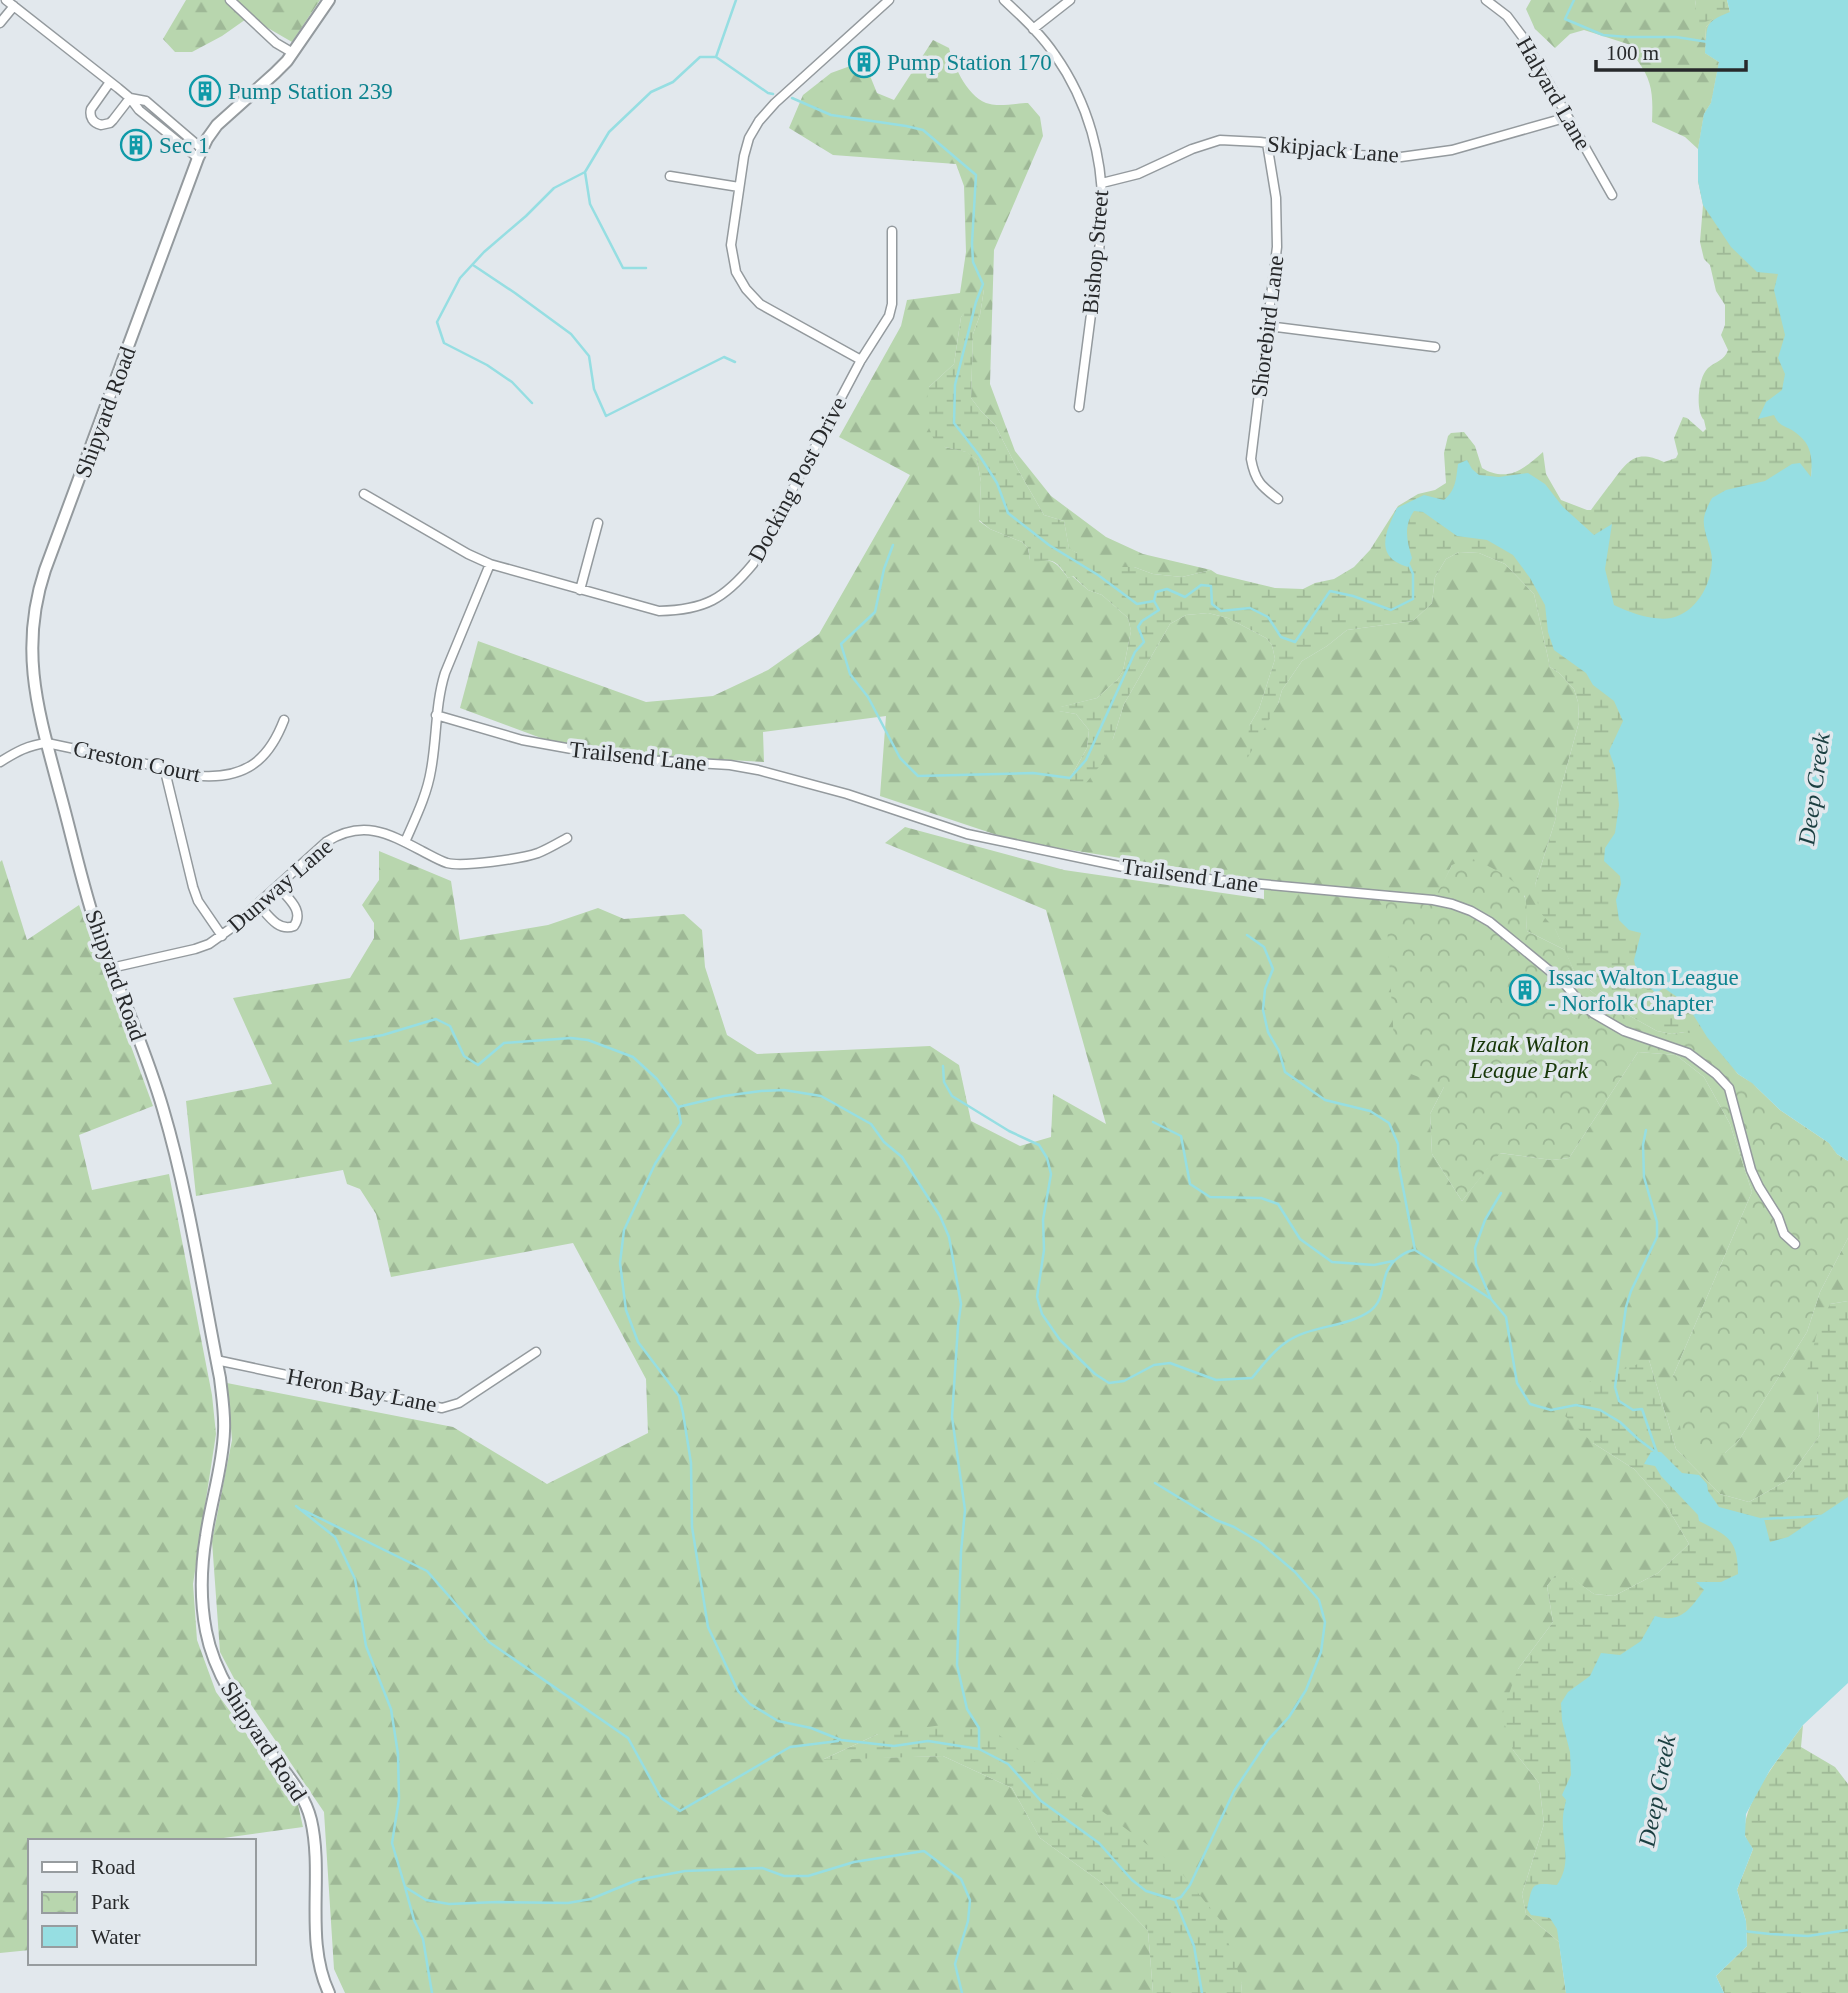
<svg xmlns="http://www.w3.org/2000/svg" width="1848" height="1993" font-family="'Times New Roman',serif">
<defs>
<pattern id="forest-firs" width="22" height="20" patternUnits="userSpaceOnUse" patternTransform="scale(1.75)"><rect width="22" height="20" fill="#b8d6ae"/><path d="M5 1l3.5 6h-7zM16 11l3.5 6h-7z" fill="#9eb896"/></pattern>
<pattern id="wetland-marsh" width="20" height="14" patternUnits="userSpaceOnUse" patternTransform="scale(1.75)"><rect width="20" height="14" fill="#b8d6ae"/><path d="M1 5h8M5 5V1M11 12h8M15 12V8" fill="none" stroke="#9eb896"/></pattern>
<pattern id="park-crowns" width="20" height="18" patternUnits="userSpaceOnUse" patternTransform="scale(1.75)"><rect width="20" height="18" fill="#b8d6ae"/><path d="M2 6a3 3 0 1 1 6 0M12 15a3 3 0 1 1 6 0" fill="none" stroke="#9eb896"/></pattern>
</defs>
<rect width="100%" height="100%" fill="#e2e8ed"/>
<path fill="url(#forest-firs)" d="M186,0H320L292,42L249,17L222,36L192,52H175L163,39Z
M1531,0H1696L1695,6L1714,18L1706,27L1705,53L1719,62L1711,103L1704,114L1698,149L1685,137L1652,122C1653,96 1653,81 1637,60L1639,53L1637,47L1584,30L1570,34L1555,48L1535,29L1526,9Z
M933,40L949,48C954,67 969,100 990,104C999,107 1018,103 1028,103L1040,117L1043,136L994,250L990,384L1015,451L1051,496L1106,537L1143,554L1211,570L1182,577L1153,574L1134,567L1107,568L1086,554L1077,553L1069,549L1064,521L1044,515L1017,468L995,425L981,411L971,398L973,334L980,315L984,289L961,317L954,364L929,387L945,447L967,452L977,460L981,482L979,521L990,529L1022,542L1028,548L1030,560C1052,559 1055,560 1068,578L1072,576L1088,590L1102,595L1128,618L1131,631L1123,671L1118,679L1097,698L1061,707L1059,711L1076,714L1089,730L1087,748L1070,778L1113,739L1124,704L1170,624L1186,615L1208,613L1228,618L1266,638L1272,645L1275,659L1259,709L1249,726L1278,704L1282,690L1302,661L1327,646L1347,630L1413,621L1432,603L1435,577L1446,559L1459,552L1479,553L1505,564L1534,594L1550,667L1559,673L1574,689L1578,702L1579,722L1558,799L1555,821L1535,885L1565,950L1527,931L1525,896L1452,865L1438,894L1444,1087L1430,1114L1432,1154L1462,1201L1499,1153L1552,1160L1569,1158L1638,1052L1676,1055L1704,1077L1730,1124L1752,1192L1673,1376L1725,1453L1739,1440L1807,1332L1820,1292L1848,1238V1301L1830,1304L1817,1391L1820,1435L1786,1481L1749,1502L1720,1494L1676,1449L1649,1360L1593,1443L1634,1469L1666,1505L1689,1544L1658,1573L1614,1596L1594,1594L1560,1570L1547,1586L1553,1622L1518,1669L1513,1750L1539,1783L1544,1824L1522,1894L1526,1914L1559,1942L1566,1993H1241L1242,1983L1127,1831L1055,1777L878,1734L824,1759L943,1756L1012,1788L1040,1838L1102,1883L1148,1931L1153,1993H345L334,1969L324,1812L237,1684L220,1652L212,1541L232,1440L227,1383L453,1427L547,1484L648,1433L646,1379L573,1243L391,1277L376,1214L360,1189L347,1184L343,1170L196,1196L186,1101L272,1084L233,998L350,978L374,938V923L362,905L379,880V851L451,881L460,940L548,925L598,908L624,919L684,914L702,930L705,967L727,1035L757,1054L930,1046L959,1065L971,1121L1020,1146L1051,1137L1053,1094L1106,1124L1046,910L885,843L905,827L1064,870L1264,899V881L1015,841L880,796L886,716L763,732L764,762L576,751L460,708L478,641L646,702L713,696L768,670L819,634L910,475L839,437L901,326L907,300L960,293L966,252L964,186L956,164L833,155L789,128L803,95L831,73L864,61L877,93L894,100Z
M2,860L27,940L79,905L153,1106L79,1135L92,1190L169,1174L212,1395L216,1434L193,1584L197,1640L216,1692L298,1805L303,1827L202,1841H30V1950L0,1953V862Z"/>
<path fill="url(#wetland-marsh)" d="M1696,0H1727L1730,12L1768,26L1813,456L1811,478L1837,1154L1829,1143L1685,1032L1672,1034L1657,1031L1603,1001L1578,980L1555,929L1539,911L1535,885L1555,821L1558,799L1579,722L1578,702L1574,689L1559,673L1550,667L1534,594L1505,564L1479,553L1459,552L1446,559L1435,577L1432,603L1413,621L1347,630L1327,646L1302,661L1282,690L1278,704L1247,759L1249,726L1259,709L1275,659L1272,645L1266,638L1228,618L1208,613L1186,615L1170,624L1124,704L1113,739L1102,763L1082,788L1074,790L1070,782V778L1087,748L1089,730L1076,714L1058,711L1060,707L1097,698L1118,679L1123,671L1131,631L1128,618L1102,595L1088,590L1073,576L1068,578C1057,562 1054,557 1034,563L1030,560L1028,548L1022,542L990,529L979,520L981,482L977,460L966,452L945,447L934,440L927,423L926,405L929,387L954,364L961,317L983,284L984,289L980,315L973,334L971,398L981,411L995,425L1017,468L1044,515L1064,521L1069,548L1077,553H1086L1107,567H1134L1153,574L1182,577L1211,570L1217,574L1275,588L1303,589L1315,583L1334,579L1354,567L1370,550L1398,506L1418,494L1435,490L1446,483L1444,453L1448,436L1451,433L1464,432L1475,446L1482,468C1507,483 1524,469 1543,452L1546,474L1561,500L1587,510H1591C1598,500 1605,491 1612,482C1628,460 1636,449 1664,462L1676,458L1678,454L1674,438L1683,417L1687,418L1703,432L1706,429L1704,420C1695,411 1698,377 1708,368C1716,361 1724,361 1728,350L1721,335L1725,325V305L1716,291L1710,265L1704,259L1700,242L1703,205L1698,181V149L1704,114L1711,103L1719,62L1705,53L1706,27L1713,19L1698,25L1695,6Z
M1848,1301V1549L1585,1890L1559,1942L1526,1914L1522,1894L1544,1824L1539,1783L1513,1750L1502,1716L1503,1710L1518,1669L1553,1622L1547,1586L1560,1569L1594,1594L1614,1596L1658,1573L1689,1544L1666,1505L1634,1469L1593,1443L1565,1416L1581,1385L1649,1360L1676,1449L1720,1494L1749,1502L1786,1481L1820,1435L1817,1391L1806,1375L1818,1329L1830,1304Z
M942,1725L995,1732L1175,1865L1221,1921L1242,1983L1241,1993H1153L1148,1931L1102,1883L1040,1838L1012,1788L943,1756L822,1760L878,1734Z
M1803,1725L1801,1747L1835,1767L1848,1784V1993H1724L1716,1976L1747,1946L1746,1921L1737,1890L1753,1849C1750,1845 1746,1840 1745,1835C1740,1804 1785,1750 1803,1725Z"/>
<path fill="url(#park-crowns)" d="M1468,857C1484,864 1521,879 1525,898C1528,908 1526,921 1527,931L1565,950L1578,980L1603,1001L1657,1031L1672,1034L1685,1032L1707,1037L1738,1074L1752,1083L1780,1110L1829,1143L1837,1154L1848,1161V1238L1820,1292L1807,1332L1739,1440L1725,1453L1707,1456L1691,1447L1681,1433L1673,1376L1752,1192L1730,1124L1704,1077L1676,1055L1638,1052L1569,1158L1552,1160L1500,1153L1462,1201L1432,1154L1430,1114L1444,1087L1411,1074L1394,1041L1385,891L1437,894L1452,865Z"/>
<path fill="#96dee2" d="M1727,0H1848V1161L1837,1154L1829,1143L1780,1110L1752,1083L1738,1074L1707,1037L1686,1003L1664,988L1656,993L1638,978L1634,960L1641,933L1629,930L1619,920L1616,900L1621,884L1620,876L1604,861L1605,848L1615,833L1619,805L1615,768L1609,751L1623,721L1614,701L1593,685L1586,673L1554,650L1548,632L1545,605L1530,578L1513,555L1487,540L1457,536L1423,512L1414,511C1403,527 1407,541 1412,558L1408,567C1373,557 1386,531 1397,508L1424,495L1444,500C1456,490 1456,479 1458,464L1467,460L1472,469L1479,475L1499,477L1528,473L1545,484L1563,507L1594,535L1612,524L1605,569L1614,605C1630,613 1654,621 1671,618C1696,613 1712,584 1712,560C1712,547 1702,531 1704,518C1705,511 1709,504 1712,498L1726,490L1765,481L1792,464L1800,463L1811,477C1813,455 1811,441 1790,429C1781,425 1778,424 1774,415L1758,419L1766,402L1782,390L1785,374L1778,358L1785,335L1774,290L1778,274L1757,272L1731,247L1703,205L1698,181V149L1704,114L1711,103L1719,62L1705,53C1708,26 1702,23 1730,12Z
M1651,1452H1661L1682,1473L1699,1475L1707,1484L1708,1491L1719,1507L1764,1519L1770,1542L1788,1537L1848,1497V1683L1803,1725L1770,1770L1746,1814L1745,1836L1753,1849L1737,1890L1746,1921L1747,1946L1716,1976L1724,1993H1566L1557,1929L1550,1918L1531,1915L1527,1909C1533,1884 1530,1882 1557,1885C1573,1862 1561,1842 1563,1817C1563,1812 1565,1806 1566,1800L1562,1795L1571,1775L1570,1752L1562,1721L1561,1703L1568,1692L1590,1676L1601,1653L1620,1655L1641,1641L1655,1616C1681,1624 1690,1609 1704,1590L1696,1582H1721L1738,1574C1738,1539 1728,1536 1699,1521L1698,1515L1661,1476L1655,1466L1644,1464Z"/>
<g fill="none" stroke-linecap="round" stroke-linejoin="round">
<path stroke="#96dee2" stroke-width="2.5" d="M1574,0L1565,19L1603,35L1627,37H1676L1708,42
M716,57L736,0
M792,98L831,115L906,126L923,130L976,175L972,243L973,262L983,284L976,302L955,385L954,423L979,455L997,483L1008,513L1049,545L1098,575L1137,604L1154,601
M585,172L590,204L623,268H646
M473,265L515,293L571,334L589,356L594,389L606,416L724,357L735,362
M532,403L512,382L487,365L444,343L437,322L460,278L484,252L526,216L554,188L585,172L609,132L651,92L673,82L700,57H716L768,93L773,94
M893,545L884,569L875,612L841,644L850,674L868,697L900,758L918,776L1033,773L1070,778L1086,760L1135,652L1144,642L1138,627L1142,621L1159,610L1154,601L1156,592L1167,589L1185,597L1201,585L1211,586L1212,604L1221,611L1250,608L1268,617L1281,637L1295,642L1330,591L1353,596L1391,610L1413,599V574L1409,565
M1247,935L1264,947L1273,969L1265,989L1263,1010L1268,1032L1279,1051L1285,1072L1325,1100L1370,1111L1389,1123L1398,1144L1399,1167L1415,1250L1491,1299L1506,1317L1517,1383L1530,1404L1551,1410L1576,1405L1600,1410L1620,1422L1638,1439L1658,1454
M350,1041L383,1035L436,1019L450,1026L464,1056L478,1065L504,1043L571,1038L588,1040L633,1057L657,1079L678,1107L681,1123L655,1164L624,1230L620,1263L626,1310L638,1342L679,1396L683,1413L691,1463L692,1527L708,1627L738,1691L750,1704L778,1721L811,1728L841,1740L894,1746L928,1741L979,1749L1008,1764L1041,1801L1099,1843L1132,1880L1146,1891L1175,1900L1194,1946L1202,1993
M943,1066L944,1082L952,1096L1009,1131L1039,1145L1047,1158L1051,1174L1043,1220L1044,1250L1037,1297L1042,1314L1060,1340L1095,1374L1109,1383L1124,1381L1154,1365L1170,1363L1216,1380L1252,1378C1262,1366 1272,1352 1285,1343C1309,1325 1346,1328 1370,1311C1390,1296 1376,1273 1399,1257C1405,1253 1407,1251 1414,1250
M678,1107L724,1096L761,1091L784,1090L821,1096L871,1124L884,1142L902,1157L940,1216L949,1237L961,1304L958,1326L952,1417L965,1510L961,1552L957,1665L967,1709L979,1728V1749
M1153,1122L1181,1136L1190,1184L1210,1197L1261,1198L1278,1204L1300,1239L1332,1262L1374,1265L1393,1261
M1646,1130L1643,1145L1644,1177L1657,1222V1237L1631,1291L1626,1307L1615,1387L1619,1401L1633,1410L1642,1409L1657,1453
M1491,1299L1476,1264L1475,1248L1485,1220L1501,1193
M1155,1483L1216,1520L1234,1527L1261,1543L1295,1572L1319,1600L1325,1622L1321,1652L1306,1690L1289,1717L1268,1740L1234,1791L1190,1885L1181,1897L1176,1899
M296,1506L335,1537L355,1579L366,1646L391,1709L398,1754L399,1799L392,1843L405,1887L426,1900L449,1904L498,1902L568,1903L591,1899L637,1880L685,1871L762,1868L784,1876H808L854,1862L924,1851L961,1879L970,1900L968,1921L955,1964L962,1993
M303,1510L427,1571L489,1642L628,1738L661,1798L680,1811L790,1747L838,1741
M1762,1519L1822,1516
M405,1887L414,1920L423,1939L432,1993
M1743,1931L1770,1934L1808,1936L1848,1930"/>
<g stroke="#949a9e" stroke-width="11">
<path id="minor" d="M6,0L118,88L130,98L113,120L110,123L101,125C93,123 89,117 91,109L110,82
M230,0L276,43L293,53
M1004,0C1022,17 1041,34 1055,55C1088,102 1104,159 1102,216C1101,241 1097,266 1094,291C1089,330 1084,369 1079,407
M1486,0L1507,16L1522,36L1612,195
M0,23L14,6
M1033,29L1070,0
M1267,143L1276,198L1277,247L1251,459C1255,481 1261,486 1278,499
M198,158L139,110L130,98L146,101L202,149
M670,176L739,187
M1102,183L1138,174L1192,149L1220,140L1260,142L1356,155L1401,157L1452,150L1568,117
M1268,326L1435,347
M861,360L760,304L746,289L736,272L731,245L744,156L749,138L759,121L775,103L889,0
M364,494L468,554L490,564L659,611C705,610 724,599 753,564L861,360L889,316L892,304V231
M580,590L598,523
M436,715L522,740L594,753L645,760L730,765L758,770L847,794L967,834L1143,871L1217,880L1433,900L1452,904L1471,911L1490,922L1562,981L1581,1003L1593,1013L1624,1031L1688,1053L1716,1074L1729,1088L1751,1170L1759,1187L1778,1217L1784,1234L1795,1244
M0,762C16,752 28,745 47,743L203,776C247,778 269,759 284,720
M164,767L193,887L198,901L222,936
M405,842C415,819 427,795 431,770C437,738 435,705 445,673L490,564
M258,904C268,915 278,932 294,926C305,910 287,898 278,886
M111,968L195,949L209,944L230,929L326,842C363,819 388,833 422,851C430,855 438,860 447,863C463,867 521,859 538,853C548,849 558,843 567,838
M216,1360L442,1408L459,1403L536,1352"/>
</g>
<g stroke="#949a9e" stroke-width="14">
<path id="tertiary" d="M329,1993C304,1940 324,1876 311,1820C305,1795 288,1776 273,1756C246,1718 215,1678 206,1631C200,1600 201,1566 206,1536C211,1501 223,1466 224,1431C225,1413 222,1396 220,1378C202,1288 189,1197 163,1109C146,1050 120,994 99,935C83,889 73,840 60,793C39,714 18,651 45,570L198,158L207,139L217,125L275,73L287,61L329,0"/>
</g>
<use href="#minor" stroke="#fff" stroke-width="8"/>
<use href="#tertiary" stroke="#fff" stroke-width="10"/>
</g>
<defs>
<g id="building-ring" transform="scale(1.575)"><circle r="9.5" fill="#e2e8ed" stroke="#0f9aa8" stroke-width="1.5"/><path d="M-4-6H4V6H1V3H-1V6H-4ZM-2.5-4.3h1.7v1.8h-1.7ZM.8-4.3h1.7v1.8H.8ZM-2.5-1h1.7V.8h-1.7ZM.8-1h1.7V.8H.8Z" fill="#0f9aa8"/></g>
</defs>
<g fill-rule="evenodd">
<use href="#building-ring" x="864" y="62"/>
<use href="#building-ring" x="205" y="91"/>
<use href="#building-ring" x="136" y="145"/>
<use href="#building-ring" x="1525" y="990"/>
</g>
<g text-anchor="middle" stroke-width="7" stroke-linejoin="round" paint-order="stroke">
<g font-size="23" fill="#0d838f" stroke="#e2e8ed" text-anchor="start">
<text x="887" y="70">Pump Station 170</text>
<text x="228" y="99">Pump Station 239</text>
<text x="159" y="153">Sec 1</text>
<text x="1548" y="985">Issac Walton League<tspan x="1548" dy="26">- Norfolk Chapter</tspan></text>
</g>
<g font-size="23" fill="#27292b" stroke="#e2e8ed">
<text transform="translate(1554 93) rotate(60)" y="8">Halyard Lane</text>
<text transform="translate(1333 149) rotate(5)" y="8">Skipjack Lane</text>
<text transform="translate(1095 252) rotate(-85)" y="8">Bishop Street</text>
<text transform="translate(1267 326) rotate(-83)" y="8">Shorebird Lane</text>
<text transform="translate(105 412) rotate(-70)" y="8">Shipyard Road</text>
<text transform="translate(797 479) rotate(-62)" y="8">Docking Post Drive</text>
<text transform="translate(638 756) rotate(6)" y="8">Trailsend Lane</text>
<text transform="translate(137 761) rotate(12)" y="8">Creston Court</text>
<text transform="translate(1190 875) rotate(8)" y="8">Trailsend Lane</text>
<text transform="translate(280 885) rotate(-41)" y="8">Dunway Lane</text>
<text transform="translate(116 975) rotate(70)" y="8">Shipyard Road</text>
<text transform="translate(362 1390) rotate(11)" y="8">Heron Bay Lane</text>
<text transform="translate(264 1741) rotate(57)" y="8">Shipyard Road</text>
</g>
<g font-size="23" font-style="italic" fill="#173708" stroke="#e2e8ed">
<text x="1529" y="1052">Izaak Walton<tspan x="1529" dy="26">League Park</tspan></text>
</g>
<g font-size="24" font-style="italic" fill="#1b3f41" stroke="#e2e8ed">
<text transform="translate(1814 789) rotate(-82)" y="8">Deep Creek</text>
<text transform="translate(1657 1791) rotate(-79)" y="8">Deep Creek</text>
</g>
</g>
<rect x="28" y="1839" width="228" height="126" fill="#e2e8ed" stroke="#979c9f" stroke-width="2"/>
<rect x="42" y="1862" width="35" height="10" fill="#ffffff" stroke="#979c9f" stroke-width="2"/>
<text x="91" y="1874" font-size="21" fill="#27292b">Road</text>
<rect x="42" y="1892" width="35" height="21" fill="url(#park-crowns)" stroke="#979c9f" stroke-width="2"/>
<text x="91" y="1909" font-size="21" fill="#27292b">Park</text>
<rect x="42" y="1926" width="35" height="21" fill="#96dee2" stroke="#979c9f" stroke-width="2"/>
<text x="91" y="1944" font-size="21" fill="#27292b">Water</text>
<path d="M1596 60v10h150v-10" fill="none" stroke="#27292b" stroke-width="3.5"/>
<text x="1606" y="60" font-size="21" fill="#27292b" stroke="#e2e8ed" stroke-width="5" paint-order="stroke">100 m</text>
</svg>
